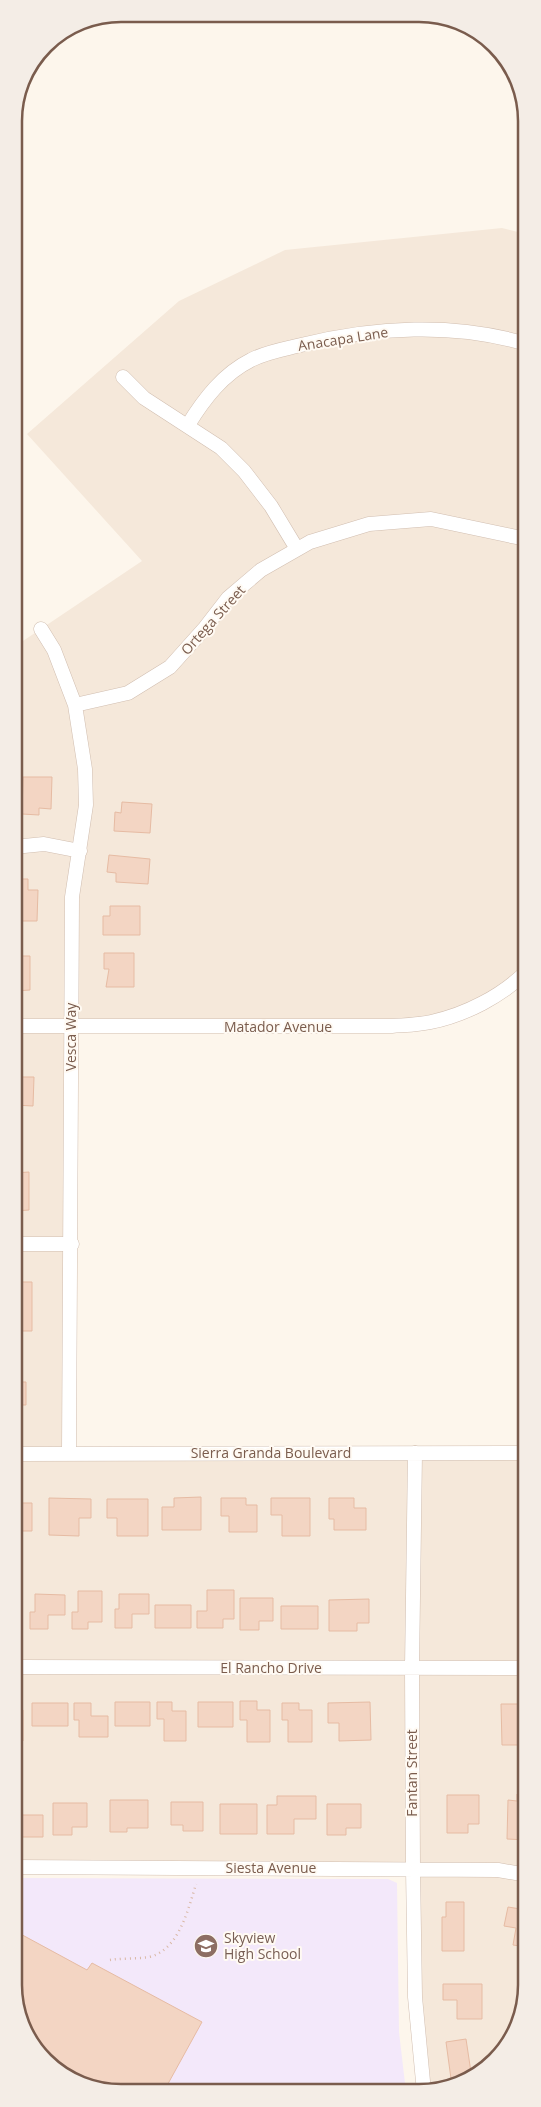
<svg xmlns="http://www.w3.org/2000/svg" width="541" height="2107" font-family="'Open Sans',sans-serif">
<rect width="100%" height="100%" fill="#fdf6ec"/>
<path fill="#f5e8da" d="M502,228L526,234L527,978L431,1022L71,1027L69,1452L527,1453V1992L500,2057L473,2079L434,2092H425L413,1869L15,1868L14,647L142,561L27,434L179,301L285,250Z"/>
<path fill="#f3e8fa" d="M15,1878L388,1879L397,1883L399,2032L406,2092L100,2091L45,2061L15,2000Z"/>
<path fill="#f3d5c3" stroke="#e6bba3" d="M23,777H52L51,809L39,808V815L22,814Z
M122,802L152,804L150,833L114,831L115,812L121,813Z
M109,855L150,859L148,884L116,882V873L107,872Z
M14,879H28V890H38L37,921H14Z
M110,906H140V935H103V916H110Z
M104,953H134V987H106L109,969H104Z
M14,956H30V990L14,991Z
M14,1064L22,1065V1077H34L33,1106L14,1105Z
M29,1172V1210L14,1211V1173Z
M14,1282H32V1331H14Z
M14,1382H26V1405H14Z
M15,1497H18V1503H32V1531H15Z
M201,1497V1530H162V1507H174V1498Z
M49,1498L91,1499V1518H79V1536L49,1535Z
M221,1498H246V1505H257V1532H229V1516H221Z
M271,1498H310V1536H282V1515H271Z
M329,1498H354V1508H366V1530H334V1519H329Z
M107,1499H148V1536H117V1518H107Z
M207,1590H234V1619H223V1628H197V1611H207Z
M78,1591H102V1622H88V1629H72V1612H78Z
M15,1593H19V1629H15Z
M35,1594L65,1595V1615H48V1629H30V1612H35Z
M119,1594H149V1614H132V1628H115V1609H119Z
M240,1598H273V1621H259V1630H240Z
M369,1599V1623H357V1631H329V1600Z
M155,1605H191V1628H155Z
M281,1606H318V1629H281Z
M240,1701H257V1710H270V1742H247V1720H240Z
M115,1702H150V1726H115Z
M157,1702H172V1711H186V1741H164V1719H157Z
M198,1702H233V1727H198Z
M370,1702L371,1740L339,1741V1723H328V1703Z
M32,1703H68V1726H32Z
M74,1703H91V1716H108V1737H79V1720H74Z
M282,1703H299V1710H312V1742H288V1720H282Z
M501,1704H527V1745H502Z
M15,1710H23V1741H15Z
M517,1794L527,1795V1840L507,1839L508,1800L517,1801Z
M447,1795H479V1824H468V1833H447Z
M277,1796H316V1819H294V1834H267V1805H277Z
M110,1800H148V1828H127V1832H110Z
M171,1802H203V1831H183V1825H171Z
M53,1803H87V1827H72V1835H53Z
M220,1804H257V1834H220Z
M327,1804H361V1828H346V1835H327Z
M15,1815H43V1837H15Z
M446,1902H464V1951H442V1917H446Z
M508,1907L527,1910V1947L513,1945L516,1928L504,1926Z
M15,1931L87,1970L92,1963L202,2022L164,2091H100L45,2061L15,2000Z
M443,1984H482V2019H457V2000H443Z
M466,2039L472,2079L452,2086L446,2042Z"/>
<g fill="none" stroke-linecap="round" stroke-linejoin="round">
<g stroke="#d1beb0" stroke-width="15">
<path id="minor" d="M123,377L144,398L221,448L244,471L271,506L297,549
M188,425C204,399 223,374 251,360C266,352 285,349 301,345C374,327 454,322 526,344
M41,629L54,650L75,705L85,769L86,805L72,897L69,1454
M75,705L128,693L170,667L204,629L228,598L261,570L310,542L369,524L431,519L521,538L526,541
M14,847L44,844L80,851
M14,1026H392C405,1025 418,1025 431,1022C465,1015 502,996 527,971
M14,1244H72
M415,1453L412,1668L413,1869L415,1997L424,2092
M14,1454L527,1453
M15,1667L527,1668
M15,1867L498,1870L527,1875"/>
</g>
<path stroke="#d9b8a5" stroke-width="2.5" stroke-dasharray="1 4" stroke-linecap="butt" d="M110,1960C122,1958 136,1959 149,1957C179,1950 188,1910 196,1884"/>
<use href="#minor" stroke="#fff" stroke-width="14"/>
</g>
<defs>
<g id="school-disc" transform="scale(1.25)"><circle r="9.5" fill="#8d6e63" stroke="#fffaf3"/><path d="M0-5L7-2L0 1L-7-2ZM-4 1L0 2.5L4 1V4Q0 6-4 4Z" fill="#fff"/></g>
</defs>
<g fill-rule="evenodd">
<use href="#school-disc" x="206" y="1946"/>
</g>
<g text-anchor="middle" stroke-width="4" stroke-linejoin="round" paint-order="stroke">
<g font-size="14" fill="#7a5c4d" stroke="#fffaf3">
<text transform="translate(343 339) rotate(-9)" y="5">Anacapa Lane</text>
<text transform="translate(213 620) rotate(-48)" y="5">Ortega Street</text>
<text x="278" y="1032">Matador Avenue</text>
<text transform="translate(71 1037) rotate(-90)" y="5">Vesca Way</text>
<text x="271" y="1458">Sierra Granda Boulevard</text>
<text x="271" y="1673">El Rancho Drive</text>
<text transform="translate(412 1773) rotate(-90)" y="5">Fantan Street</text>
<text x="271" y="1873">Siesta Avenue</text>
</g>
<g font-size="14" fill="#785e54" stroke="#fffaf3" text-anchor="start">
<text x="224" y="1943">Skyview<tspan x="224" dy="16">High School</tspan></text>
</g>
</g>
<path d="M0 0H541V2107H0ZM121 22H419A99 99 0 0 1 518 121V1985A99 99 0 0 1 419 2084H121A99 99 0 0 1 22 1985V121A99 99 0 0 1 121 22Z" fill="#f4ede6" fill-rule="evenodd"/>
<path fill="none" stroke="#7a5c4d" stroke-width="2.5" d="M121 22H419A99 99 0 0 1 518 121V1985A99 99 0 0 1 419 2084H121A99 99 0 0 1 22 1985V121A99 99 0 0 1 121 22Z"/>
</svg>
